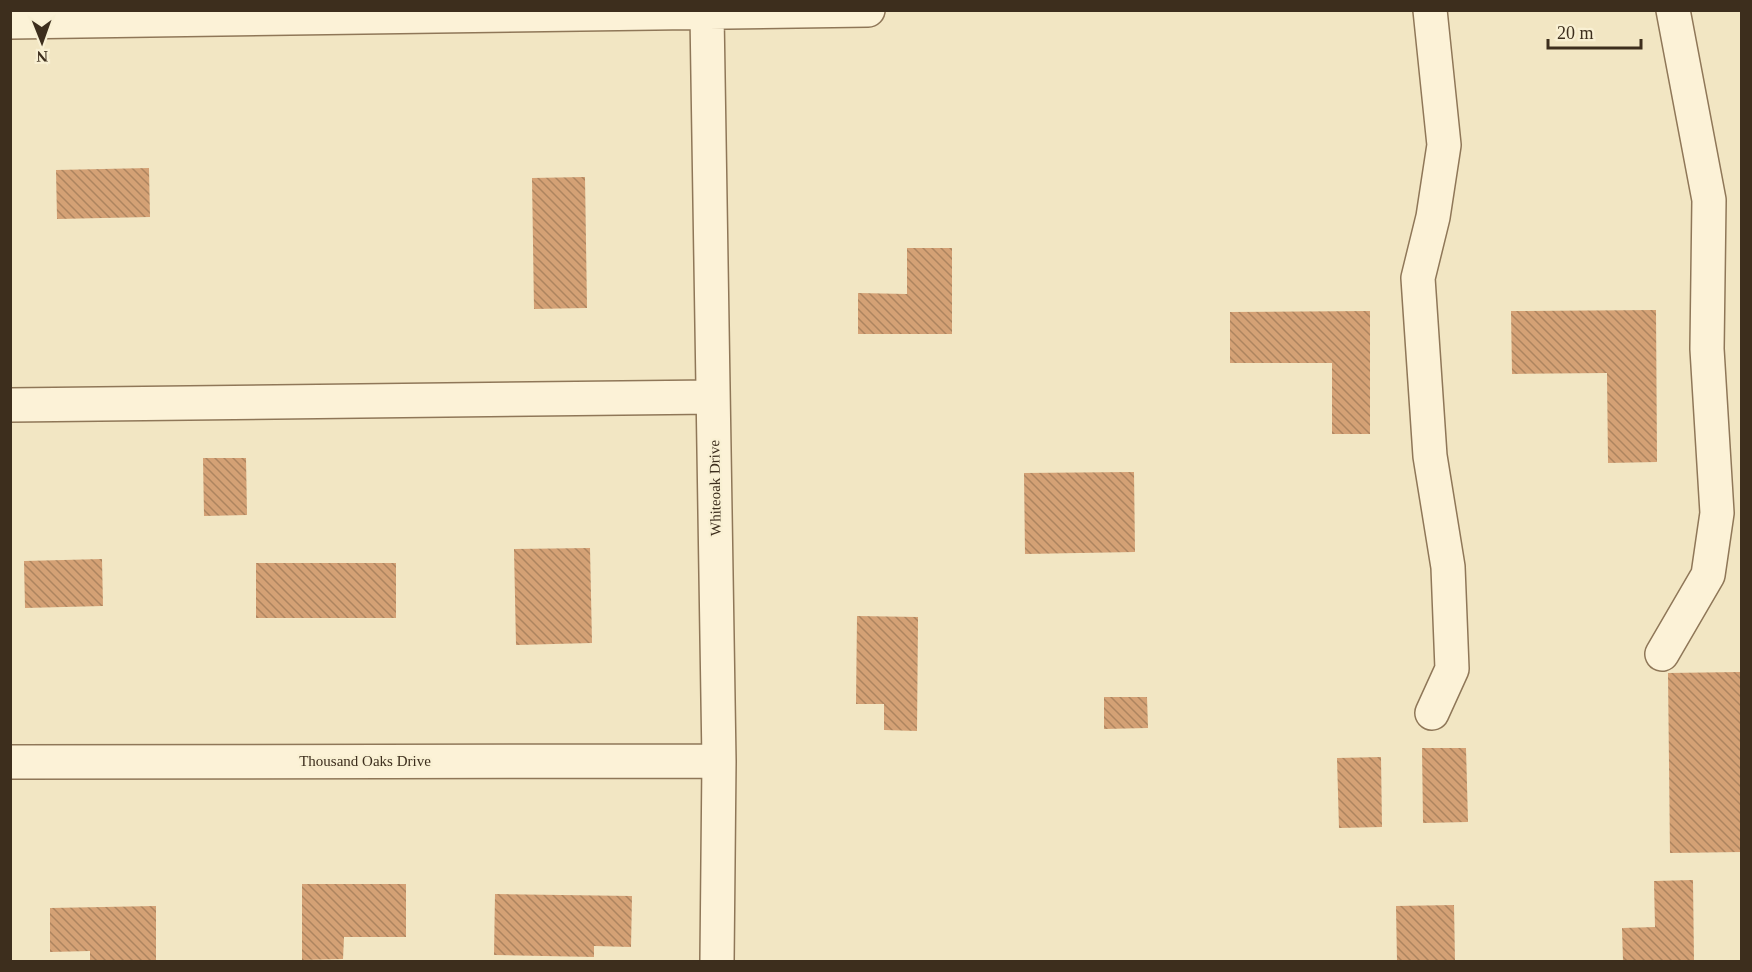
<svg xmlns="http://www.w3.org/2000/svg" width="1752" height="972" font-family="Georgia,serif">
<defs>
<pattern id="building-back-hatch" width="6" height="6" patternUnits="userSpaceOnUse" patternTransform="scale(1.5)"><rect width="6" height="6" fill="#d4a175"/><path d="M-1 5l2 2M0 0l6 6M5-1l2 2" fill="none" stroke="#ad845f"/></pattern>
</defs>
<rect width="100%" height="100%" fill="#f2e6c3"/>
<path fill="url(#building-back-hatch)" d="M149,168L150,217L57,219L56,170Z
M585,177L587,308L534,309L532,178Z
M907,248H952V334H858V293L907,294Z
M1656,310L1657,462L1608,463L1607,373L1512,374L1511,311Z
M1370,311V434H1332V363H1230V312Z
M203,458H246L247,515L204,516Z
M1134,472L1135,552L1025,554L1024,473Z
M590,548L592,643L516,645L514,549Z
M102,559L103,606L25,608L24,561Z
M256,563H396V618H256Z
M857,616L918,617L917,731L884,730V704H856Z
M1740,672L1742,852L1670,853L1668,673Z
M1104,697H1147L1148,728L1104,729Z
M1422,748H1466L1468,822L1423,823Z
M1381,757L1382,827L1339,828L1337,758Z
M1693,880L1694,962H1623L1622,928L1655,927L1654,881Z
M302,884H406V937H344L343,959L302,960Z
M495,894L632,896L631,947L594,946V957L494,955Z
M1454,905L1455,962H1397L1396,906Z
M156,906V962H90V951L50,952V908Z"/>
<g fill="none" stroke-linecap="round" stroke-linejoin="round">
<g stroke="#8f7758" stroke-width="36">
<path id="minor" d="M1430,10L1444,145L1433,217L1418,278L1430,456L1448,567L1452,669L1432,713
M707,14L719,761L717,962
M10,22L868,10
M10,405L713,397
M1662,654L1708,575L1717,513L1707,349L1709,200L1673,10
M10,762L719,761"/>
</g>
<use href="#minor" stroke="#fcf2d7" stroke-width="33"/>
</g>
<g text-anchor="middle" stroke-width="4.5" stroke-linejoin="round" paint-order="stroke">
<g font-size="15" fill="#3d2e1d" stroke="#f9f0d3">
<text transform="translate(715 488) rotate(-91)" y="5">Whiteoak Drive</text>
<text x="365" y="766">Thousand Oaks Drive</text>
</g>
</g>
<rect width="1752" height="972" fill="none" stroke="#3d2e1d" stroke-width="24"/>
<g transform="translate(42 42) rotate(179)" stroke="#f9f0d3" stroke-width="4.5" paint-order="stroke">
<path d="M0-4.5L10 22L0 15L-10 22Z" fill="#3d2e1d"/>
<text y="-9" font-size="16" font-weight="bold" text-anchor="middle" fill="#3d2e1d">N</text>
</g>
<path d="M1548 39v9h93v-9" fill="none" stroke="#3d2e1d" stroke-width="3"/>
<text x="1557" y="39" font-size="18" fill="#3d2e1d" stroke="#f9f0d3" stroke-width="4.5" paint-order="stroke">20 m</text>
</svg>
